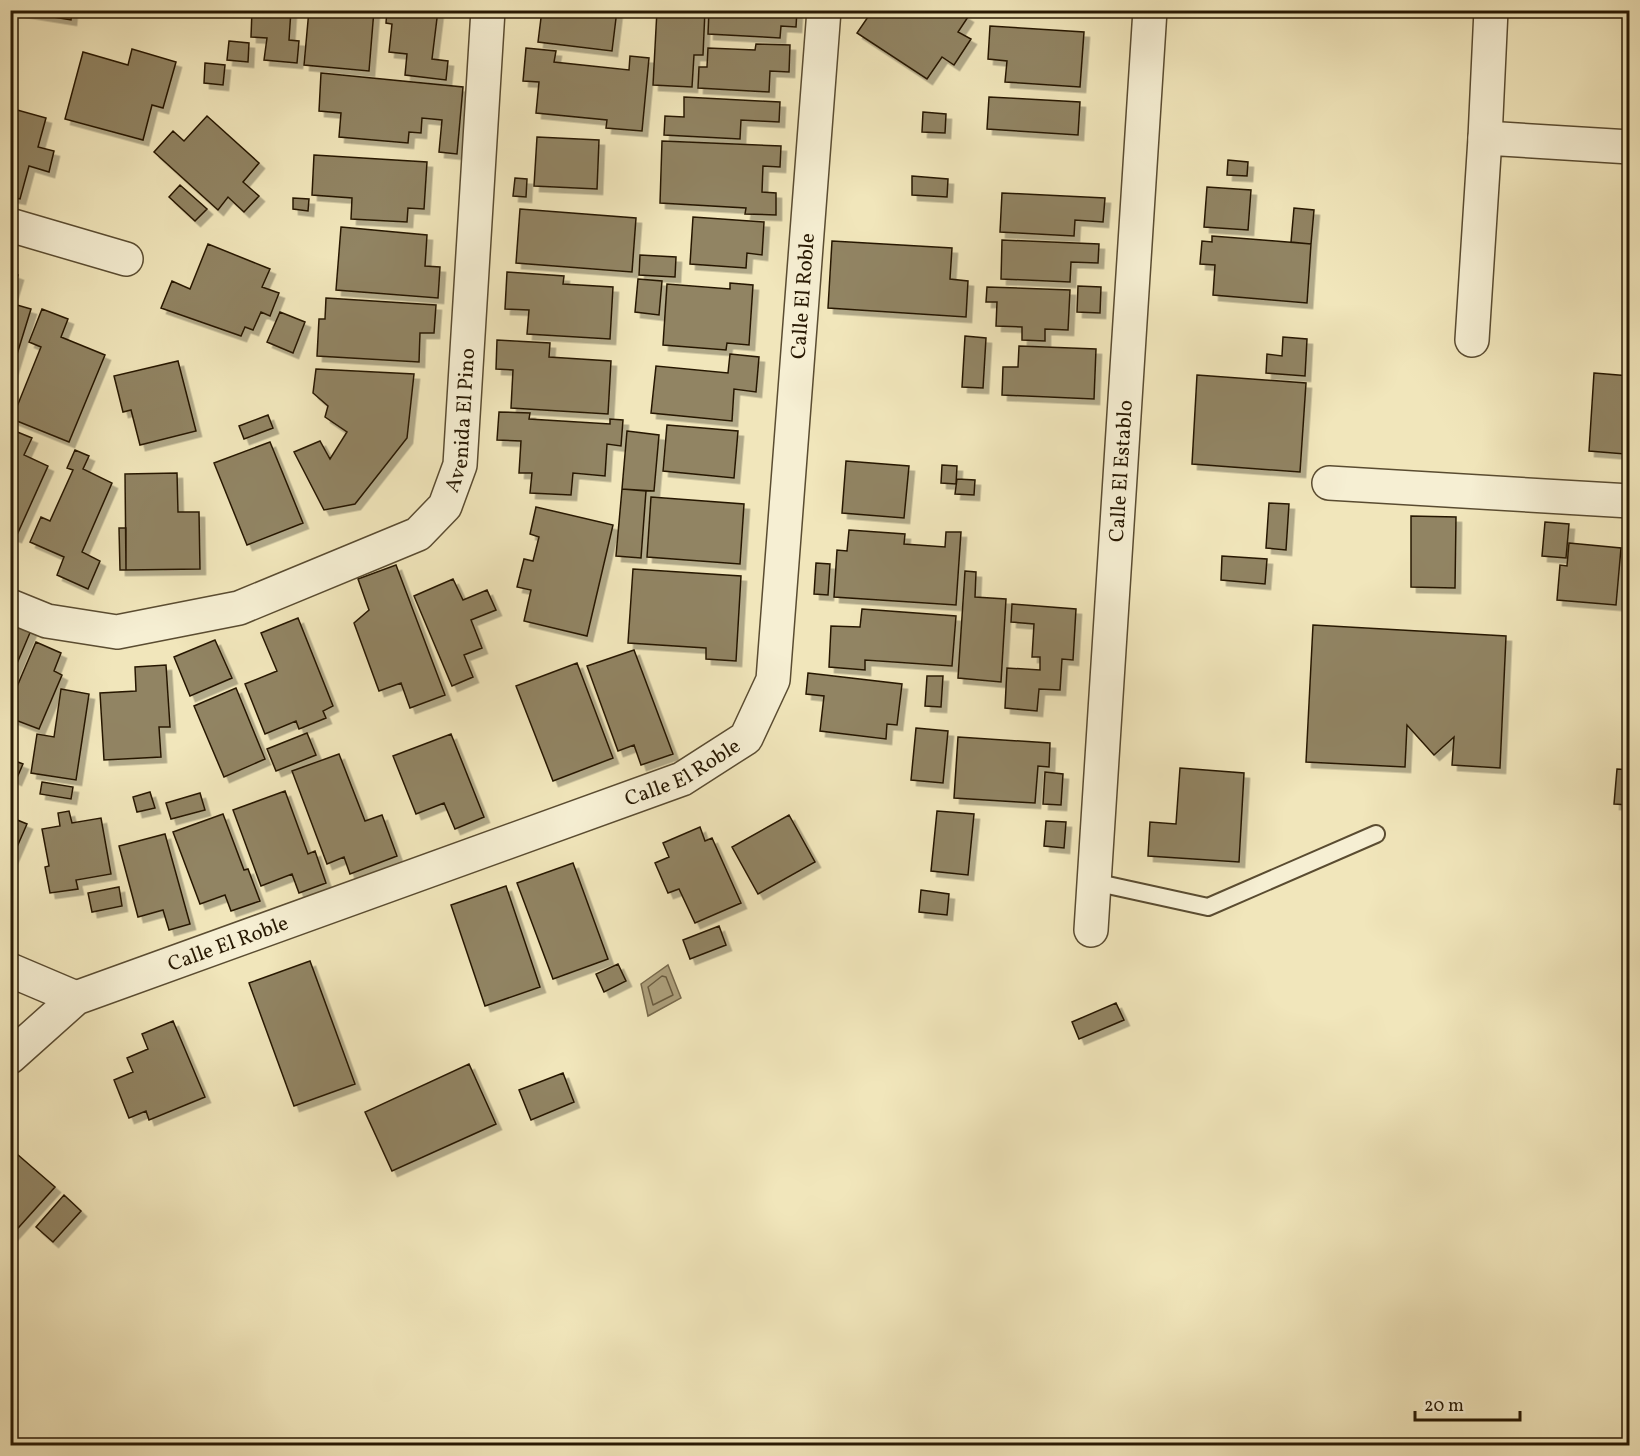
<svg xmlns="http://www.w3.org/2000/svg" width="1640" height="1456" font-family="Vollkorn,serif">
<defs>
<filter id="shadow"><feDropShadow dx="5.5" dy="5.5" stdDeviation="0" flood-color="#0004"/></filter>
</defs>
<rect width="100%" height="100%" fill="#f1e6bb"/>
<filter id="stains"><feTurbulence type="fractalNoise" baseFrequency=".00333" numOctaves="4"/><feColorMatrix values="0 0 0 0 .2 0 0 0 0 .09 0 0 0 0 .02 0 0 0 .5 -.17"/></filter>
<radialGradient id="worn" r=".72"><stop offset=".6" stop-color="#630" stop-opacity="0"/><stop offset="1" stop-color="#630" stop-opacity=".3"/></radialGradient>
<path fill="#ada07c" stroke="#786a4c" stroke-width="1.5" d="M668,965L681,998L648,1016L641,984Z"/>
<g fill="none" stroke-linecap="round" stroke-linejoin="round">
<path stroke="#6a5c40" stroke-width="1.5" d="M662,976L666,977L673,995L653,1005L648,987Z"/>
</g>
<path fill="#918463" stroke="#281903" stroke-width="1.5" filter="url(#shadow)" d="M10,10H72L71,20Z
M252,10H291L289,40L299,41L297,63L264,60L267,38L251,37Z
M309,10H374L369,71L304,65Z
M387,10H438L432,59L448,61L446,80L405,75L407,54L389,52L392,24L386,23Z
M542,10H617L612,51L538,42Z
M657,10H705L703,55H694L692,87L653,85Z
M709,10H797L796,27L781,26L780,38L708,34Z
M885,10H957L968,17L958,32L971,39L954,65L942,57L927,79L857,33L872,11L881,17Z
M990,26L1084,32L1080,87L1005,82L1007,61L988,59Z
M229,41L249,43L248,62L227,60Z
M756,44L790,45L789,72L770,71L769,92L698,88L699,67H707L708,48L755,50Z
M526,48L556,51L554,62L629,70L630,56L649,58L642,131L606,128L607,120L536,113L539,82L523,81Z
M132,49L176,62L163,108L152,105L143,140L65,119L83,52L128,65Z
M205,63L225,65L223,85L204,83Z
M321,73L463,87L457,154L439,152L442,120L422,118L421,133L409,132L408,143L339,137L341,113L319,111Z
M684,97L780,102L779,122L741,120L740,139L664,135L665,116L684,117Z
M989,97L1080,102L1078,135L987,129Z
M10,108L46,118L38,147L54,151L49,172L29,166L20,199L10,197Z
M923,112L946,114L945,133L922,132Z
M207,116L259,163L243,182L259,196L244,212L228,197L218,210L154,152L173,131L184,141Z
M537,137L599,140L597,189L534,186Z
M662,141L781,146L780,167L763,166L762,192L776,193V215L745,214L746,208L660,203Z
M314,155L427,162L424,209L408,208L407,222L351,219L352,198L312,195Z
M1228,160L1248,162L1247,176L1227,175Z
M912,176L948,179L947,197L912,195Z
M515,178L527,179L526,197L513,196Z
M180,185L207,209L195,221L169,197Z
M1207,187L1251,190L1248,230L1204,227Z
M1002,193L1105,198L1103,222L1075,220L1074,236L1000,232Z
M293,198L309,199L308,211L293,209Z
M1294,208L1314,210L1311,244L1291,242Z
M520,209L636,218L632,272L516,263Z
M693,217L764,222L762,255L747,253L746,268L690,264Z
M341,227L427,235L425,266L440,267L438,298L336,290Z
M1212,236L1311,244L1307,303L1213,295L1215,265L1200,264L1202,241L1212,242Z
M1002,240L1099,244L1098,263L1071,262L1070,282L1001,279Z
M832,241L952,248L950,279L968,281L966,317L828,308Z
M208,244L270,269L262,287L279,293L270,316L261,312L253,330L245,327L241,336L161,308L172,281L190,289Z
M640,255L676,257L675,277L639,275Z
M10,272L18,275L10,301Z
M507,272L564,276L563,284L613,287L610,339L527,334L529,310L505,309Z
M638,279L662,281L659,315L635,312Z
M730,283L753,285L749,345L727,343L726,350L663,345L667,284L730,289Z
M1078,286L1101,287L1100,313L1077,312Z
M987,287L1070,290L1068,330L1045,329V341L1022,340V327L996,326L997,302H986Z
M326,298L436,305L434,333H420L419,362L317,356L319,319H325Z
M10,303L31,309L10,377Z
M42,309L68,319L61,337L105,355L69,442L12,419L41,347L29,342Z
M280,312L305,322L293,353L267,342Z
M965,336L986,338L983,388L962,387Z
M1283,337L1307,339L1305,376L1266,373L1267,354L1282,356Z
M497,340L550,343L549,357L611,361L608,414L511,408L513,370L496,369Z
M1019,346L1096,349L1094,399L1002,395L1003,367H1018Z
M730,354L759,357L756,392L734,389L732,421L651,413L656,366L728,373Z
M178,361L196,431L140,445L131,410L123,412L114,376Z
M316,369L414,374L407,438L355,504L324,510L294,452L320,441L330,459L347,432L325,417L328,406L313,393Z
M1594,373L1630,376L1625,454L1589,451Z
M1197,375L1306,383L1300,472L1192,464Z
M499,412L530,413L529,419L610,424V419L623,420L621,446L607,444L605,476L573,473L571,495L530,493L532,473H519L521,441L497,440Z
M268,415L273,428L244,439L239,426Z
M667,425L738,431L734,478L663,471Z
M10,429L32,438L24,455L48,466L16,537L10,535Z
M627,431L659,435L654,491L622,489Z
M270,442L303,523L247,545L214,463Z
M75,450L89,456L83,469L112,483L82,552L100,561L88,589L57,575L64,557L30,542L41,517L50,521L73,470L67,468Z
M846,461L909,466L904,518L842,513Z
M942,465L957,466L956,484L941,483Z
M177,473L178,512H199L200,569L126,570L125,474Z
M957,479L975,480L974,495L955,494Z
M622,489L646,491L641,558L616,556Z
M651,497L744,504L740,564L647,557Z
M1269,503L1289,504L1286,550L1266,548Z
M536,507L613,525L587,636L524,621L531,590L517,587L524,559L533,561L539,537L530,534Z
M1411,516L1456,517L1455,588L1411,587Z
M1545,522L1569,524L1566,558L1542,556Z
M119,528H126V570H120Z
M849,530L905,534L904,544L945,547L946,532H961L956,605L834,597L837,550L847,551Z
M1569,543L1621,548L1616,605L1557,600L1560,565L1567,566Z
M1222,556L1267,559L1265,584L1221,580Z
M816,563L830,564L828,595L814,594Z
M396,565L445,695L410,708L401,683L379,691L354,623L369,610L358,579Z
M633,569L741,576L736,661L706,659V648L628,643Z
M965,571L976,572L975,597L1006,599L1001,682L958,678Z
M453,579L463,600L487,590L496,610L471,620L482,648L464,655L473,677L452,686L414,596Z
M1012,604L1076,609L1073,660L1062,659L1060,690L1039,689L1037,711L1005,708L1007,668L1040,670V657H1032L1034,624L1011,622Z
M862,609L956,616L952,666L865,660V670L829,667L831,626L860,627Z
M298,618L333,706L323,711L326,718L299,729L296,721L265,734L245,684L277,671L261,633Z
M14,620L32,628L10,680V629Z
M1313,625L1506,636L1500,768L1452,765L1454,737L1434,755L1407,725L1405,767L1306,762Z
M215,640L232,678L190,696L174,657Z
M36,642L61,653L54,671L62,675L39,729L10,718V703Z
M634,650L673,754L641,765L634,745L618,751L587,666Z
M577,663L613,758L553,781L516,686Z
M166,665L170,727H159L161,757L104,760L100,693L136,691L135,667Z
M808,673L902,684L897,725L887,724L886,739L820,731L824,696L806,694Z
M927,676H943L941,707L925,706Z
M236,688L265,759L224,777L194,706Z
M61,689L89,694L76,780L31,773L37,734L54,737Z
M916,728L948,731L943,783L911,780Z
M307,733L316,755L276,771L267,749Z
M451,734L484,817L455,829L444,803L416,814L393,756Z
M958,737L1050,743L1049,767L1038,766L1035,803L954,798Z
M339,754L365,821L382,815L397,856L350,874L344,857L327,864L292,771Z
M10,759L23,764L16,780L10,777Z
M1180,768L1244,773L1239,862L1148,856L1150,822L1176,824Z
M1617,769L1630,770V805L1614,804Z
M1045,772L1063,774L1061,805L1043,804Z
M42,782L73,787L71,799L40,794Z
M285,791L308,854L315,851L326,883L299,893L292,874L261,886L233,810Z
M150,792L155,808L137,812L133,797Z
M200,793L205,810L171,819L166,803Z
M69,811L72,823L101,818L111,874L76,880L78,889L50,893L45,867L49,866L42,829L60,826L58,813Z
M937,811L974,814L968,875L931,871Z
M223,814L244,870L248,869L260,901L231,911L225,895L200,904L173,832Z
M789,815L815,862L758,894L732,847Z
M10,817L27,824L10,863Z
M1046,821L1066,822L1064,848L1044,846Z
M700,827L705,841L712,838L741,903L695,923L679,889L668,893L655,863L669,857L663,843Z
M165,834L190,924L169,930L163,910L138,917L119,846Z
M573,863L608,959L553,979L517,883Z
M506,886L540,987L485,1006L451,905Z
M119,887L122,906L92,912L88,893Z
M921,890L949,894L947,915L919,912Z
M719,926L726,945L690,959L683,940Z
M310,961L355,1084L294,1106L249,983Z
M618,964L626,981L604,992L596,974Z
M1116,1003L1124,1020L1079,1039L1072,1022Z
M173,1021L205,1097L149,1120L146,1111L129,1118L114,1080L133,1072L127,1058L148,1049L142,1034Z
M469,1064L496,1124L392,1171L365,1112Z
M563,1073L574,1102L531,1120L519,1090Z
M10,1148L55,1187L10,1237Z
M64,1195L81,1211L53,1242L36,1227Z"/>
<g fill="none" stroke-linecap="round" stroke-linejoin="round">
<g stroke="#5a4c31" stroke-width="20">
<path id="lane" d="M1094,882L1208,907L1376,834"/>
</g>
<g stroke="#5a4c31" stroke-width="36">
<g id="street">
<path d="M1485,138L1491,10"/>
<path d="M10,225L126,259"/>
<path d="M1472,340L1485,138L1630,147"/>
<path d="M1329,483L1630,501"/>
<path id="s1" d="M10,606L47,621L117,632L239,608L418,534L445,506L460,465L488,10"/>
<path id="s2" d="M1091,930L1150,10"/>
<path d="M10,970L76,998"/>
<path id="s3" d="M10,1057L76,998L682,779L746,738L773,680L824,10"/>
</g>
</g>
<use href="#lane" stroke="#f6efd3" stroke-width="16"/>
<use href="#street" stroke="#f6efd3" stroke-width="33"/>
</g>
<g text-anchor="middle" stroke-width="4.5" stroke-linejoin="round" paint-order="stroke">
<g font-size="21" fill="#281903" stroke="#f6efd3">
<text dy="7" stroke="none"><textPath href="#s3" startOffset="1258">Calle El Roble</textPath></text>
<text dy="7" stroke="none"><textPath href="#s1" startOffset="556">Avenida El Pino</textPath></text>
<text dy="7" stroke="none"><textPath href="#s2" startOffset="460">Calle El Establo</textPath></text>
<text dy="7" stroke="none"><textPath href="#s3" startOffset="736">Calle El Roble</textPath></text>
<text dy="7" stroke="none"><textPath href="#s3" startOffset="250">Calle El Roble</textPath></text>
</g>
</g>
<rect width="1640" height="1456" fill="none" stroke="#f1e6bb" stroke-width="36"/>
<rect x="12" y="12" width="1616" height="1432" fill="none" stroke="#281903" stroke-width="3"/>
<rect x="18" y="18" width="1604" height="1420" fill="none" stroke="#281903" stroke-width="1.5"/>
<path d="M1415 1411v9h105v-9" fill="none" stroke="#281903" stroke-width="3"/>
<text x="1424" y="1411" font-size="18" fill="#281903" stroke="#f6efd3" stroke-width="4.5" paint-order="stroke">20 m</text>
<rect width="100%" height="100%" filter="url(#stains)"/>
<rect width="100%" height="100%" fill="url(#worn)"/>
</svg>
